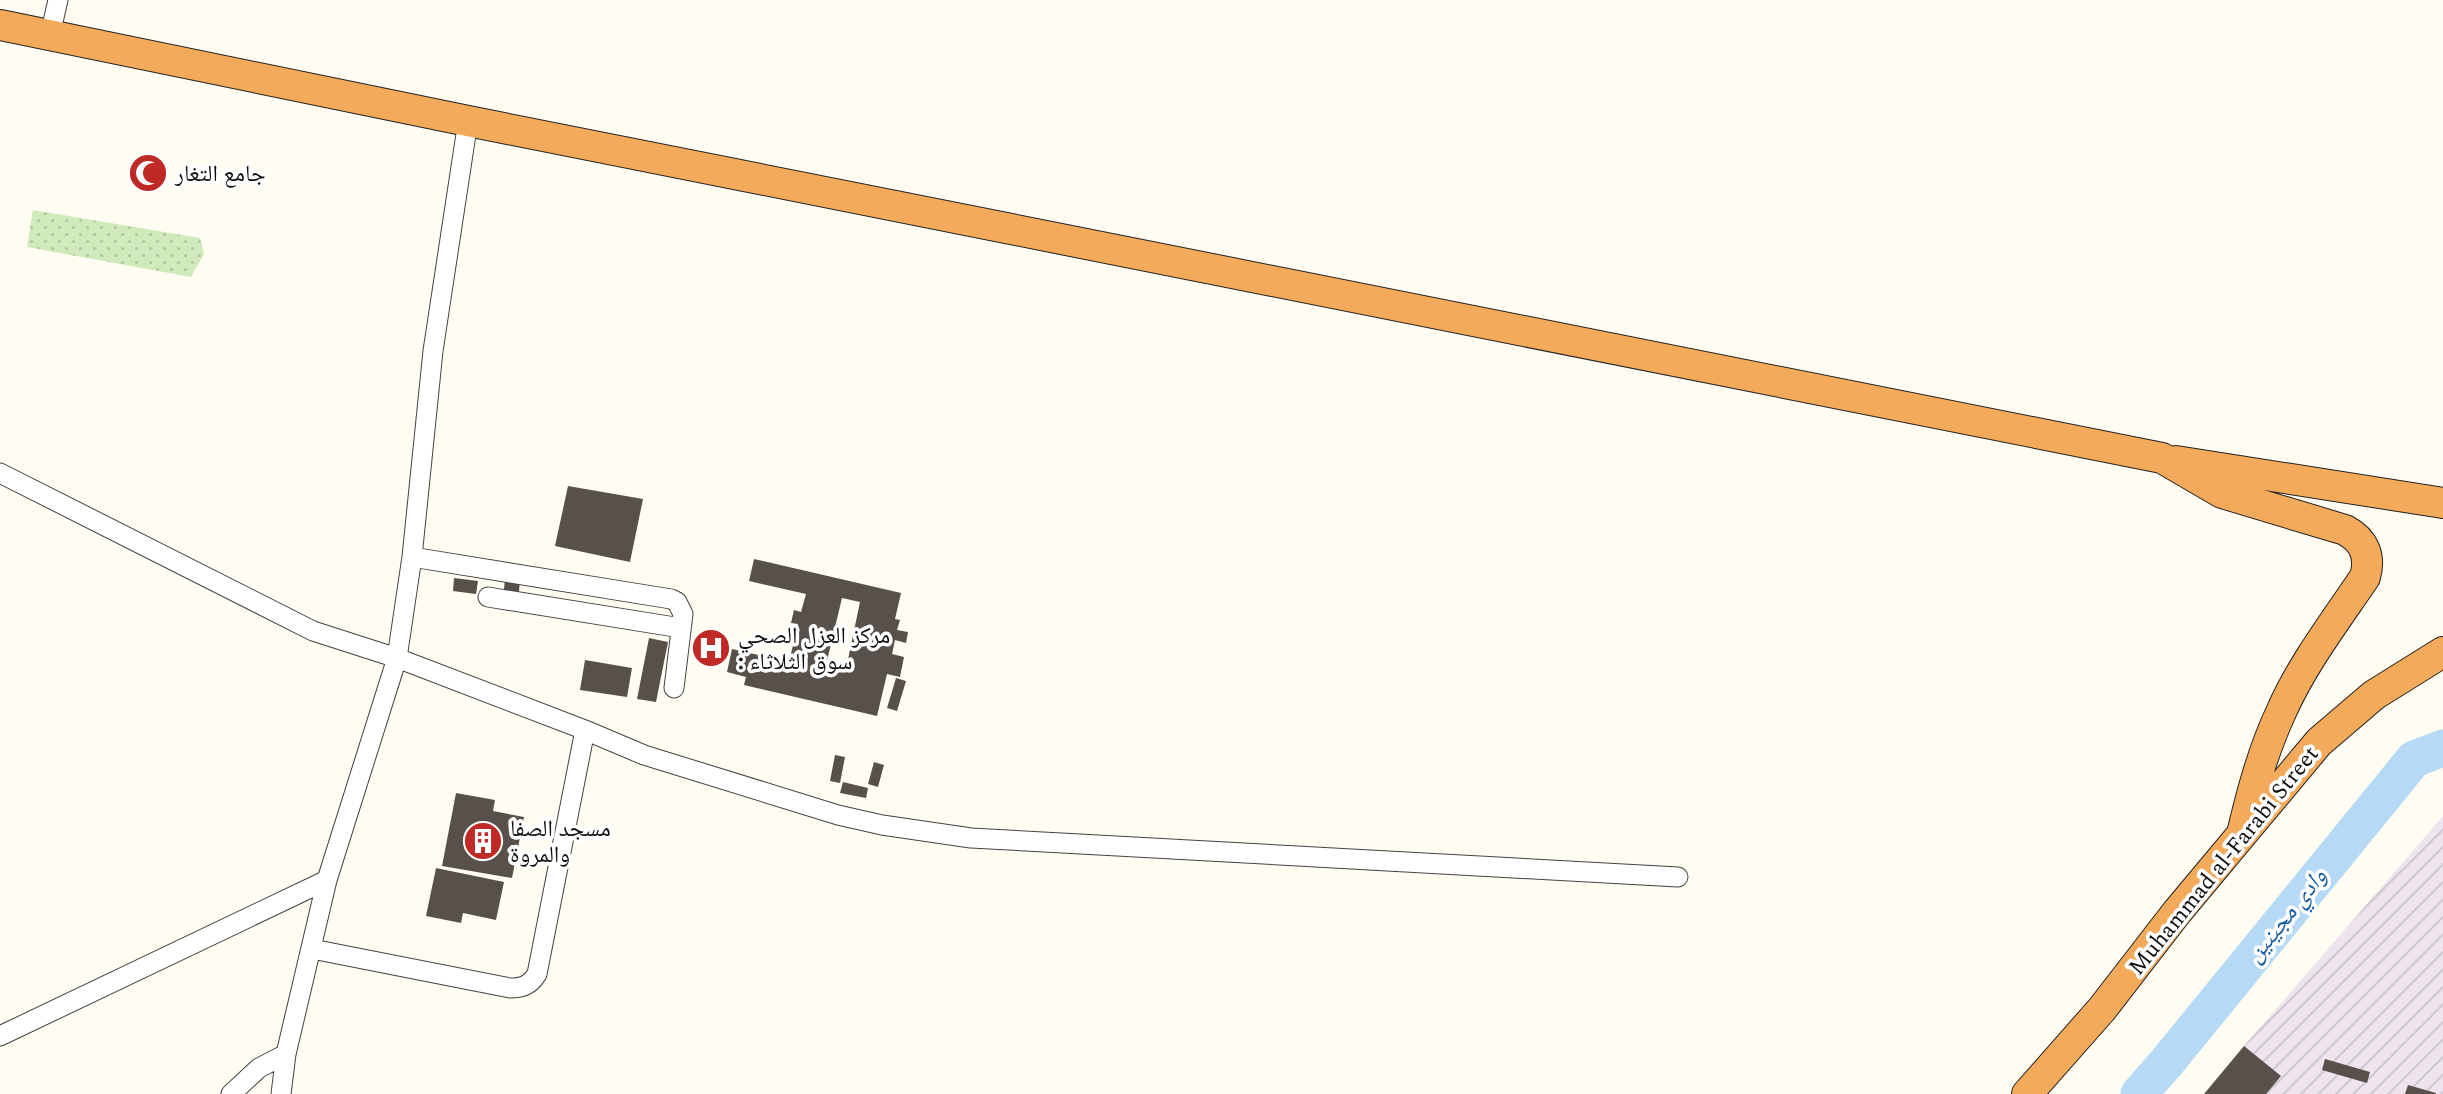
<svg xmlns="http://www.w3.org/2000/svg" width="2443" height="1094" font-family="Spectral,'Noto Naskh Arabic',serif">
<defs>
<pattern id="industrial-furrows" width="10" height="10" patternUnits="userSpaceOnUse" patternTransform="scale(1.75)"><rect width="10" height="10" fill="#ede4ed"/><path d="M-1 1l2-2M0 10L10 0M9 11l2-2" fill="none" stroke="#cac2ca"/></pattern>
<pattern id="garden-dots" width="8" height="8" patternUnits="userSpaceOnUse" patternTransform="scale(1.75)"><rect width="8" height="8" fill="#d0eabb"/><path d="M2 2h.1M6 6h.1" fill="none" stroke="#b1c8a0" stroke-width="1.8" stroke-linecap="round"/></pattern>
</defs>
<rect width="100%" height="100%" fill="#fffdf1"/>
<path fill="url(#industrial-furrows)" d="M2443,816V1094H2208L2244,1046Z"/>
<path fill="url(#garden-dots)" d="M33,210L200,238L204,254L191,277L27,247Z"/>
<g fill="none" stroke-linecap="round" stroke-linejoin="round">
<path stroke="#b6daf6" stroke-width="37" d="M2139,1094L2167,1062L2414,759L2443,748"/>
</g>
<path fill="#58514b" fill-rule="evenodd" d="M568,486L643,499L630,562L555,546Z
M754,559L901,593L895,619L900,620L897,630L908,632L906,643L895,640L892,654L904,657L900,677L887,674L877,716L744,685L746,677L727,672L732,649L789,662L798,624L791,623L794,610L801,612L806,594L749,581ZM842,598L860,602L846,669L826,665Z
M454,578L478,581L476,594L453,591Z
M505,579L520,581L518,600L503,598Z
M649,638L668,642L656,702L637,699Z
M585,660L632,668L627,697L580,690Z
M896,678L906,681L897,711L887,708Z
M835,755L845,757L840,783L830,781Z
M874,762L884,765L878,787L868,784Z
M843,782L868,788L866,798L840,793Z
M456,793L495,800L493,811L524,817L512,878L442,866Z
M436,868L504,882L496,920L463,913L461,923L426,916Z
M2244,1046L2281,1076L2266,1094H2204Z
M2325,1059L2370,1072L2367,1083L2322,1070Z
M2408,1085L2436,1093V1094H2405Z"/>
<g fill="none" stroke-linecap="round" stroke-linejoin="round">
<g stroke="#424242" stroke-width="21">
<path id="minor" d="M50,35L58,0
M0,473L313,631L397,658L585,730L644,755L838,815L882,825L971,838L1678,877
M412,557L671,599L677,602L683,614L674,688
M488,597L681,628
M312,949L510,988C523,988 530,985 537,974L585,730
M0,1036L327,880
M231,1094L259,1068L286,1054
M281,1094L286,1054L327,880L397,658L412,557L433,351L468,121"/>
</g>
<g stroke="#202020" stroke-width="32">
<path id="highway" d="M0,25L468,121L2162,458L2222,493L2345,530C2364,540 2371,556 2365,577C2336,620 2303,663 2282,710C2263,750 2252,792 2242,834
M2176,461L2443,503
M2027,1094L2102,1009L2177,912L2319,742L2374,695L2443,652"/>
</g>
<use href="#minor" stroke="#fff" stroke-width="19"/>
<use href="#highway" stroke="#f3aa5b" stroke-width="30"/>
</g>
<defs>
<g id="mosque-disc" transform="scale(2.0125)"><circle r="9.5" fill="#bf2a27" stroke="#fff"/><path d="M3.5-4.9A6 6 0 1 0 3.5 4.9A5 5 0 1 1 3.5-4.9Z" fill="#fff"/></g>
<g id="hospital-disc" transform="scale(2.0125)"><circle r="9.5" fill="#bf2a27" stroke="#fff"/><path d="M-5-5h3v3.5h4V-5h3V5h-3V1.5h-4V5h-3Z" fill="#fff"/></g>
<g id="building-disc" transform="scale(2.0125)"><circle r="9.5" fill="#bf2a27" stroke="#fff"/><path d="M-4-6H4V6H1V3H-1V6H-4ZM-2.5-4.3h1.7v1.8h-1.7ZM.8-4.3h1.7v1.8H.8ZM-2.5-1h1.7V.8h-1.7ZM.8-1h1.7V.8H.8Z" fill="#fff"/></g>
</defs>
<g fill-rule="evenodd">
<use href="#mosque-disc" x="148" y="173"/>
<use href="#hospital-disc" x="711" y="648"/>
<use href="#building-disc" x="483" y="841"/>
</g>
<g text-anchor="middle" stroke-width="7" stroke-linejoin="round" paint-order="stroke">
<g font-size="23" fill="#0f0f0f" stroke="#fff" text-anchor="start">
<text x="175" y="181">جامع التغار</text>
<text x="738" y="643">مركز العزل الصحي<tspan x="738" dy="26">: سوق الثلاثاء</tspan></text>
<text x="510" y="836">مسجد الصفا<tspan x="510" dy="26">والمروة</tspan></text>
</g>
<g font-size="23" fill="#0f0f0f" stroke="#fff">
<text transform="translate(2223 860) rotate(-51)" y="8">Muhammad al-Farabi Street</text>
</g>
<g font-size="24" font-style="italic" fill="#185ca1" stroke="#fff">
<text transform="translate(2286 915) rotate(-51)" y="8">وادي مجينين</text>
</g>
</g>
</svg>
